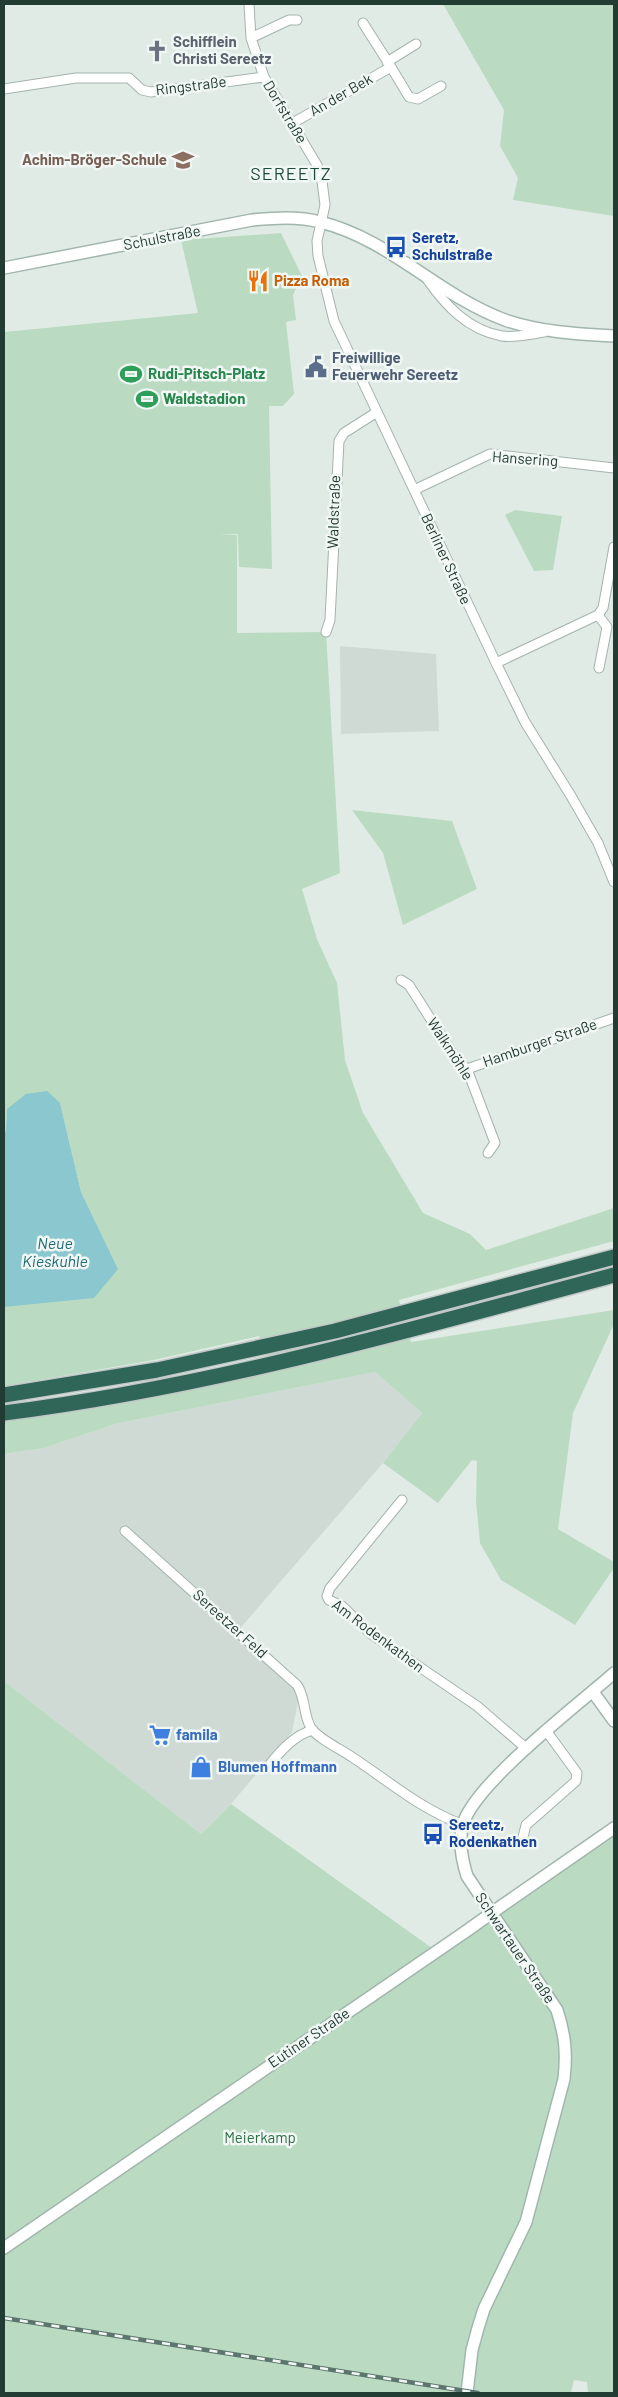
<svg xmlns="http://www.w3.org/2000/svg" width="618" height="2397" font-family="Barlow,sans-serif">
<rect width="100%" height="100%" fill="#e1ebe6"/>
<path fill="#cfdad5" d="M340,646L436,654L439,731L341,734Z
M375,1372L422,1413L383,1463L237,1632L300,1692L292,1732L231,1804L201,1834L4,1681V1454L44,1448L119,1423Z"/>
<path fill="#badbc1" d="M443,4H614V216L513,200L518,178L500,146L504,110Z
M281,233L302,276L293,295L296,320L286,322L294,394L283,406H269L272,569L239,567L238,534L219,535H237V633L326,632L340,873L302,889L317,939L337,983L345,1060L363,1113L423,1213L470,1234L486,1250L614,1208V1241L399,1300L411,1342L614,1310V1324L573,1413L558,1529L614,1562V1568L575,1625L501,1580L480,1543L476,1501L477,1461L472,1460L438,1503L383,1463L422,1413L375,1372L119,1423L44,1448L4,1454V1420L158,1397L272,1372L259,1336L154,1360L4,1386V1307L118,1269L81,1192L60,1103L7,1109L6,1131L4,1133V332L198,313L181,240Z
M515,510L562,516L553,570L534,571L505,515Z
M352,810L452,821L477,889L403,925L383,853Z
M4,1681L201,1834L231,1804L436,1951L614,1828V2393H588L587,2382L574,2380L571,2393H4Z"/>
<path fill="#8ac7ce" d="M47,1091L60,1103L81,1192L118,1269L94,1298L4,1307V1133L6,1131L7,1109L26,1094Z"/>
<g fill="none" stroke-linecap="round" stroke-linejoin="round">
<g stroke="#a4b3ad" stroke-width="11">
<path id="street" d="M249,4L251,38L264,77L317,165L322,181L325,205L317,241L318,256L334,321L496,663L525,722L571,796L598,843L614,882
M251,38L289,20H297
M387,62L416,44
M391,67L409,97L418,99L441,86
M4,89L76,78H129L142,90L151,92L264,77
M291,124L391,67L363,23
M427,279C446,306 468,330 502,336C515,338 531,334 544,332
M414,490L490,454L614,468
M598,615L607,627L599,668
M326,632L330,620L339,441L344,433L377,412
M496,663L598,615L603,608L614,547
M401,980L409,985L456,1059L467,1069L495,1143L488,1153
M467,1069L614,1018
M402,1500L330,1588L327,1596L329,1600L342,1606L371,1634L477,1706L527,1749
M125,1531L297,1685C306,1698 303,1715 311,1728C317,1738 342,1750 352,1757C390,1782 419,1808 463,1825
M266,1769C278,1754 293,1735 313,1730
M523,1837L526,1825L576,1781L577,1773L547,1732"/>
</g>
<g stroke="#a0b6ad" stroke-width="14">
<path id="secondary" d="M4,268L252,220C274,218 298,216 320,222C390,239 439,296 505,320C540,332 577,334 614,336
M593,1692L614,1721
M503,1905L614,1828
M4,2248L465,1932
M467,2393L472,2350L478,2328L484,2309L526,2222L564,2079C567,2053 565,2035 557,2010L467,1876C462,1860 458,1841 463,1824C476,1782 578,1705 614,1673"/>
</g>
<g stroke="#c1c8c6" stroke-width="18">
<path id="highway" d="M4,1395L157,1370L335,1331L614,1257
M4,1413C211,1387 414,1329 614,1275"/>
</g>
<use href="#street" stroke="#fff" stroke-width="9"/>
<use href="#secondary" stroke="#fff" stroke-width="11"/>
<use href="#highway" stroke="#2f6658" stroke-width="15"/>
<g stroke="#5c766e" stroke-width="4.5">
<path id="rail" d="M4,2318L478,2393"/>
</g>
<use href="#rail" stroke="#f1f7f4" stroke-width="2.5" stroke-dasharray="8" stroke-linecap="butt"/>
<g stroke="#a0b6ad" stroke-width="14" stroke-linecap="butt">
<path id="secondary-bridge" d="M465,1932L503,1905"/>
</g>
<use href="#secondary-bridge" stroke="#fff" stroke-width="11"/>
</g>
<defs>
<g id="church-bare" transform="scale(1.725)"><path d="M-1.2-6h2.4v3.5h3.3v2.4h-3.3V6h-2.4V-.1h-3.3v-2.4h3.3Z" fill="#6b7280" stroke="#f1f7f4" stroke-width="2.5" paint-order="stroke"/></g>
<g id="school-bare" transform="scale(1.725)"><path d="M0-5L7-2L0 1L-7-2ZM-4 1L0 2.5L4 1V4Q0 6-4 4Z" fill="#8d6e63" stroke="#f1f7f4" stroke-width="2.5" paint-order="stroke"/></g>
<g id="bus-bare" transform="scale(1.725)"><path d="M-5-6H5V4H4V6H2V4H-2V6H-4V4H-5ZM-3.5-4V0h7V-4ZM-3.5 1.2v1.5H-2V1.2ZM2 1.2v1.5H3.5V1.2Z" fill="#1a4fb4" stroke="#f1f7f4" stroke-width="2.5" paint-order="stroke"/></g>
<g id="restaurant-bare" transform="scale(1.725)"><path d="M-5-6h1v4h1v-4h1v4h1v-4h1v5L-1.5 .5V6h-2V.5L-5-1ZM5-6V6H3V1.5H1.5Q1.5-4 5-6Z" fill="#e8710a" stroke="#f1f7f4" stroke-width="2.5" paint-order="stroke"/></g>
<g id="civic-bare" transform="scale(1.725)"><path d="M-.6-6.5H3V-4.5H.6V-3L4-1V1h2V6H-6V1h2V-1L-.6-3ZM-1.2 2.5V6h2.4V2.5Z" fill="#5c6f8a" stroke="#f1f7f4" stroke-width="2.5" paint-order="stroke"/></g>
<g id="stadium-bare" transform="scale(1.725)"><path d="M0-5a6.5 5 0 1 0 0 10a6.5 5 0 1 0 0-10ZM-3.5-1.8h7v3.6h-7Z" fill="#2e9e5b" stroke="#f1f7f4" stroke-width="2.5" paint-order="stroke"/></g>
<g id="supermarket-bare" transform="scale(1.725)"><path d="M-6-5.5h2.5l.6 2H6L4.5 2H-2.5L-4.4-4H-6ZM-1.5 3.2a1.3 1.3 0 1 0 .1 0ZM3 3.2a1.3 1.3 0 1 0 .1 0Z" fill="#3f7fe0" stroke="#f1f7f4" stroke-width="2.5" paint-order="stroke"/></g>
<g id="shop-bare" transform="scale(1.725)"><path d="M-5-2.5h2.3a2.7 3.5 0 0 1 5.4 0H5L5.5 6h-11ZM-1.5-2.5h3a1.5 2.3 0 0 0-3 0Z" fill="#3f7fe0" stroke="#f1f7f4" stroke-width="2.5" paint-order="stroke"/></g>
</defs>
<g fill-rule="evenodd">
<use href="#church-bare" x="157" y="51"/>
<use href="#school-bare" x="183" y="160"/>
<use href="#bus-bare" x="396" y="247"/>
<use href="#restaurant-bare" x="258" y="281"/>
<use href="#civic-bare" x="316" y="367"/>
<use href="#stadium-bare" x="131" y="374"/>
<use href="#stadium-bare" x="147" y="399"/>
<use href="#supermarket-bare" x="160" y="1735"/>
<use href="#shop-bare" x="201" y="1767"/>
<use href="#bus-bare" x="433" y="1834"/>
</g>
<g text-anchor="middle" stroke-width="5" stroke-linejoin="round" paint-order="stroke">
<g font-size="15" font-weight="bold" fill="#5b616d" stroke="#f1f7f4" text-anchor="start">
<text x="173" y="47">Schifflein<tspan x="173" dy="17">Christi Sereetz</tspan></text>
</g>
<g font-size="15" fill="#223b33" stroke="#f1f7f4">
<text transform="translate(191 86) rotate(-7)" y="5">Ringstraße</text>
<text transform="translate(341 95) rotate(-30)" y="5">An der Bek</text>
<text transform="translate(285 112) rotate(59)" y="5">Dorfstraße</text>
<text transform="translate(162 238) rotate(-11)" y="5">Schulstraße</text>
<text transform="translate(525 459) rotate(4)" y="5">Hansering</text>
<text transform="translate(334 512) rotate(-88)" y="5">Waldstraße</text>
<text transform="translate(446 559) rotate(65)" y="5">Berliner Straße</text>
<text transform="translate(540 1043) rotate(-19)" y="5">Hamburger Straße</text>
<text transform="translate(450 1049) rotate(57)" y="5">Walkmöhle</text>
<text transform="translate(230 1624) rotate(42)" y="5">Sereetzer Feld</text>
<text transform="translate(378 1636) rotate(37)" y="5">Am Rodenkathen</text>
<text transform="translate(515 1948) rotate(56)" y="5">Schwartauer Straße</text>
<text transform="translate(309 2038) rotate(-34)" y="5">Eutiner Straße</text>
</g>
<g font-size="15" font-weight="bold" fill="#785e54" stroke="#f1f7f4" text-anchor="end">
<text x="167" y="165">Achim-Bröger-Schule</text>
</g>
<g font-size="15" font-weight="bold" fill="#164399" stroke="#f1f7f4" text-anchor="start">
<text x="412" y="243">Seretz,<tspan x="412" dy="17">Schulstraße</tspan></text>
<text x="449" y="1830">Sereetz,<tspan x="449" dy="17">Rodenkathen</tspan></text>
</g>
<g font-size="15" font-weight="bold" fill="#c56008" stroke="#f1f7f4" text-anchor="start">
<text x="274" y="286">Pizza Roma</text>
</g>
<g font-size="15" font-weight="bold" fill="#4e5e75" stroke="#f1f7f4" text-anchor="start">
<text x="332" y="363">Freiwillige<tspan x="332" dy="17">Feuerwehr Sereetz</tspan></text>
</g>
<g font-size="15" font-weight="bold" fill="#27864d" stroke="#f1f7f4" text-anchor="start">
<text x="148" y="379">Rudi-Pitsch-Platz</text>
<text x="163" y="404">Waldstadion</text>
</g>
<g font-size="15" font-weight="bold" fill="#366cbe" stroke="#f1f7f4" text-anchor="start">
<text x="176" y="1740">famila</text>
<text x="218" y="1772">Blumen Hoffmann</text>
</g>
<g font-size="15" fill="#2d7044" stroke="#f1f7f4">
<text x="260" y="2143">Meierkamp</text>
</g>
<g font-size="16" font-style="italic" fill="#1e6a74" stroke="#f1f7f4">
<text x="55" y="1249">Neue<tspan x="55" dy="18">Kieskuhle</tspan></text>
</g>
<g font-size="18" letter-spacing="1" fill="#1e4c3f" stroke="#f1f7f4">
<text x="291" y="180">SEREETZ</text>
</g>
</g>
<rect width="618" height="2397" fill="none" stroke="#223b33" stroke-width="10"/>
</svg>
